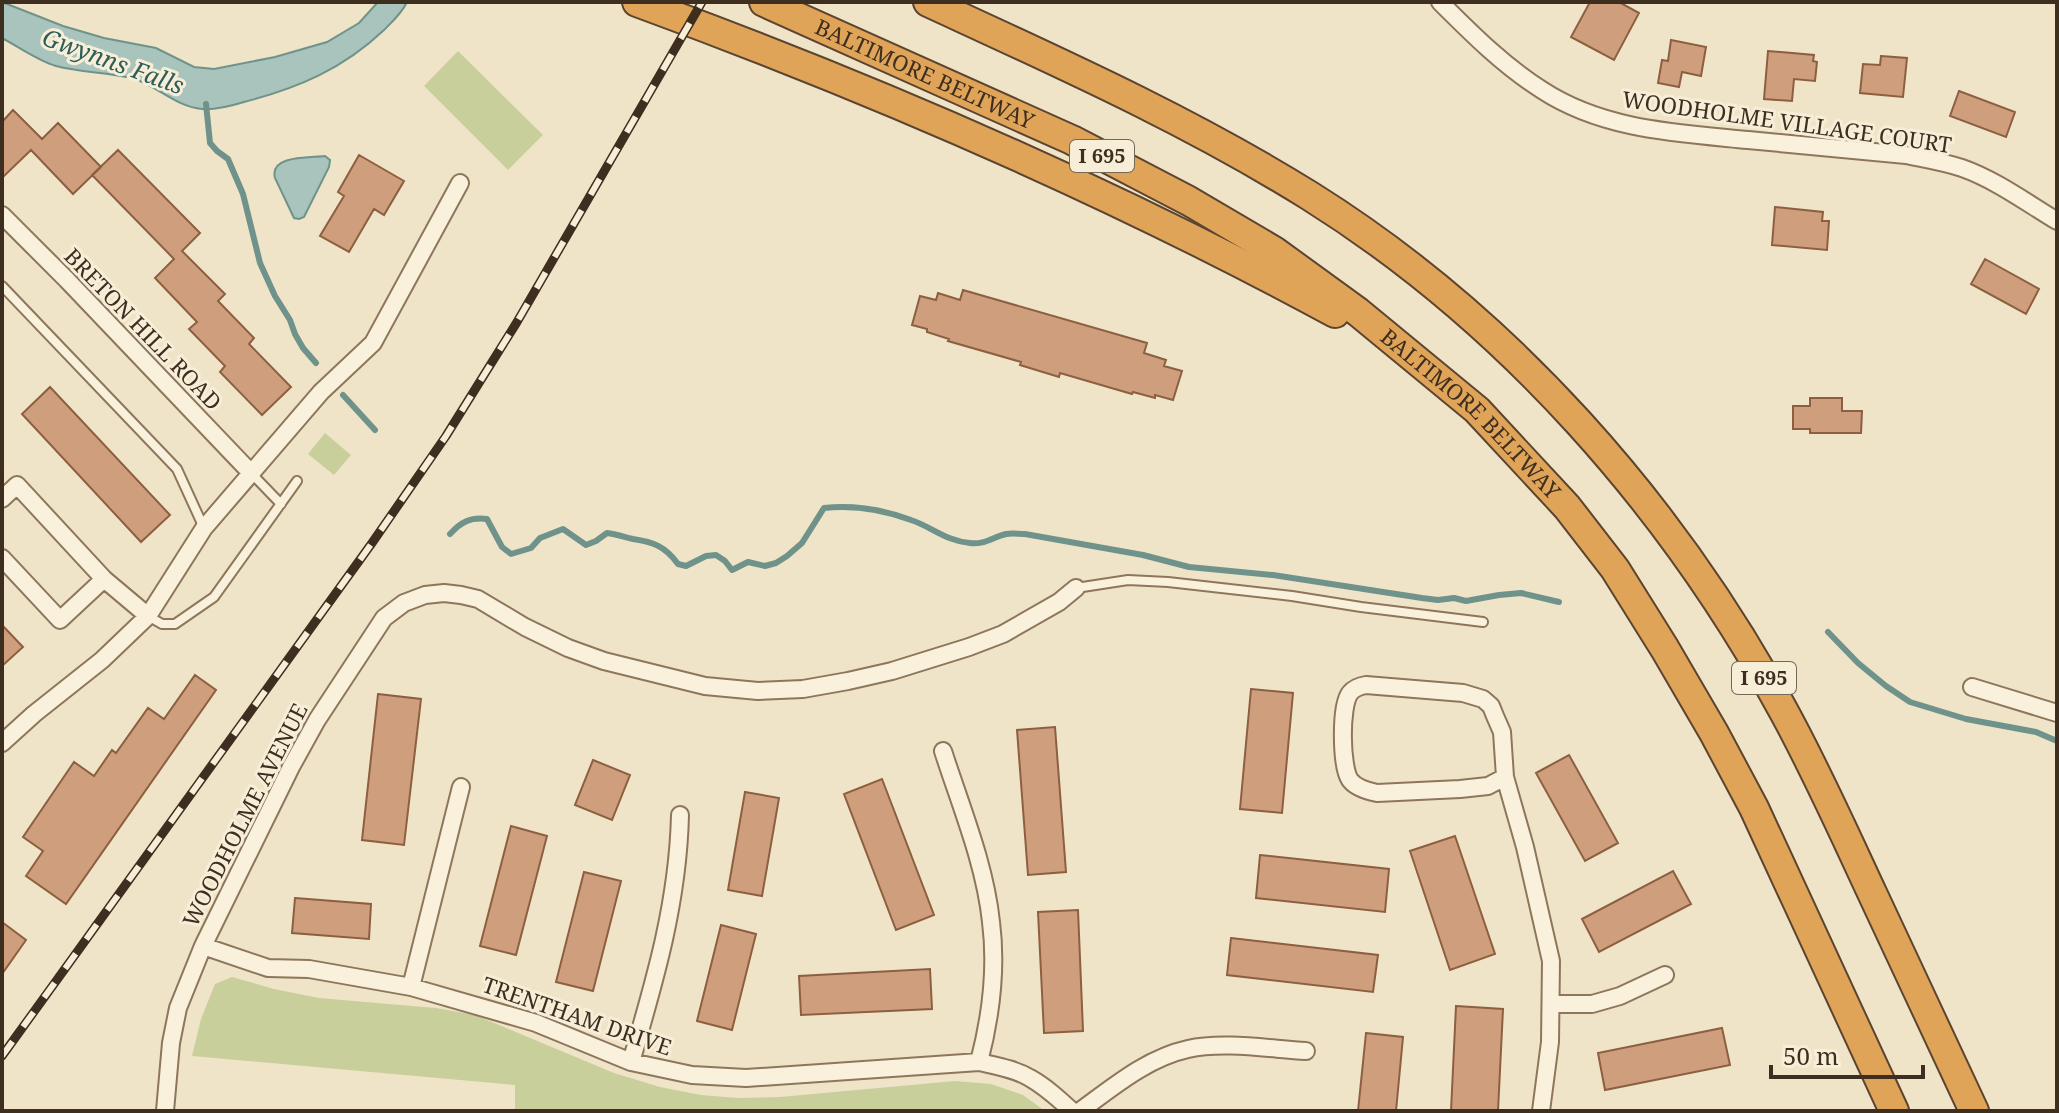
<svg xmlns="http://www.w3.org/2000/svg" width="2059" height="1113" font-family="'Noto Serif',serif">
<rect width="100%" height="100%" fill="#f0e4c8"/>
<path fill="#c9cf9b" d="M458,51L543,135L508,170L424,86Z
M325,433L351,455L334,475L308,454Z
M232,977L274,989L319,998L436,1008L475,1015L614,1073L660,1087L701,1095L738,1098L780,1097L955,1081L991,1084L1023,1095L1045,1111H515V1085L192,1056L201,1019L215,984Z"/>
<path fill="#a9c4bc" stroke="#6f938a" stroke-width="2" d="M2,2L63,26L104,38L156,48L194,67L214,69L275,57L327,42L359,23L378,2H407C402,13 393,21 384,30C343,69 298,88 244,102C231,106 216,110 202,109C177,107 158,87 135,79C110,72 82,73 56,66C38,61 19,47 2,38Z
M325,156L330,160L329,167L304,217L299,219L294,218L275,178C269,155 309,158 325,156Z"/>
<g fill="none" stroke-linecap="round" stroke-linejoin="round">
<path stroke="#6f938a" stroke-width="6" d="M206,104L210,143L217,151L228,159L243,194L260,263L275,296L290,320L295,334L303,348L316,363
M343,395L375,430
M450,534C461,522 470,517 487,519L502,547L511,554L531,548L540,538L563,529L586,545L596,541L607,533C616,534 624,537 633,539C653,542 665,546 678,564L686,566L706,556L716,555L725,561L732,570L748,562L765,566L776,563L787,556L802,543L824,508C854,505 884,510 911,520C932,527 946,541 970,543C984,545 993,537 1006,534C1012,533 1019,534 1025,534L1143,555L1189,567L1273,575L1422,598L1438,600L1454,598L1466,601L1499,595L1521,593L1559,602
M1828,632L1858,663L1886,686L1910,702L1966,719L2036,732L2057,741"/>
</g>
<path fill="#cf9f7d" stroke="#8d5f41" stroke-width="2" d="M1590,2H1619L1639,13L1614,60L1571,37Z
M1671,40L1706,47L1701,76L1682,72L1679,87L1658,83L1662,60L1668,61Z
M1768,51L1814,55L1813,61L1817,62L1815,81L1794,79L1792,101L1764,99Z
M1881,56L1907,58L1903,97L1860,93L1863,64L1880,65Z
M1959,91L2015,112L2006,137L1950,116Z
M13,110L42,139L58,123L101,167L73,194L31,150L2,178V122Z
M118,150L200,233L182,251L225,294L218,301L254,338L249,344L291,387L262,415L220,372L225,366L189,329L197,322L155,278L174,259L92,175Z
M359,155L404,181L384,215L374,209L349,252L320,236L344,196L338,192Z
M1775,207L1823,212L1822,221H1829L1827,250L1772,245Z
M1985,259L2039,289L2026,314L1971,284Z
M963,290L1147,343L1144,353L1166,360L1164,366L1182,371L1173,400L1155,395V398L1133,392L1132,394L1060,373L1059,377L1020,365L1021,362L948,341L949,339L927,332V329L912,325L920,296L936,300L938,293L960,300Z
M50,387L170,515L141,542L22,414Z
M1810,398H1842V411H1862L1861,433H1810V429H1793V406H1810Z
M2,625L23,647L2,666Z
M195,675L216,690L66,904L26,876L43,851L23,837L74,762L94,776L112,750L116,753L148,708L164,719Z
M1251,689L1293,693L1282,813L1240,809Z
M378,694L421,699L404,845L362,840Z
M1055,727L1066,872L1028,875L1017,730Z
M1569,755L1618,843L1585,861L1536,773Z
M593,760L630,775L612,820L575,805Z
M882,779L934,915L896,930L844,794Z
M745,792L779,798L762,896L728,890Z
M511,826L547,836L516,955L480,946Z
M1455,836L1495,954L1450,970L1410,851Z
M1260,855L1389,869L1385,912L1256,898Z
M1673,871L1691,904L1599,952L1582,919Z
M584,872L621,881L593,991L556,982Z
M295,898L371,904L369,939L292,933Z
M1078,910L1083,1031L1044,1033L1038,912Z
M2,922L26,940L2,974Z
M721,925L756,934L732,1030L697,1021Z
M1231,938L1378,955L1373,992L1227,975Z
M930,969L932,1009L801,1015L799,976Z
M1456,1006L1503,1009L1498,1111H1451Z
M1722,1028L1730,1065L1605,1090L1598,1053Z
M1366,1033L1403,1037L1396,1111H1358Z"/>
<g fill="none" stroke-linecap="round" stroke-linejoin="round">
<g stroke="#8d765c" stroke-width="12">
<path id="service" d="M2,286L177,469L204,528
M252,474L281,504
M1076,588L1128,580L1168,582L1292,596L1361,607L1483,622
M148,616L162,624H175L214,597L297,481"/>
</g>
<g stroke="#8d765c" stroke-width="20">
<path id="minor" d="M1440,2C1472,34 1504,66 1542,90C1603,130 1677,133 1748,140C1800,145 1853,150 1906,155C1925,159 1944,162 1962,168C1996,180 2027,203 2057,221
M2,215L67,280L252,474
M2,499L17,485L104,579L148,616
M2,558L60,620L104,579
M1972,687L2057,713
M2,743L34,714L102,660L148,616L204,528L321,392L373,343L460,183
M943,751C961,807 985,864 991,922C997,969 991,1016 979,1062
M1505,777L1488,786L1460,789L1377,793C1367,791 1356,788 1350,780C1341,767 1340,706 1350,693C1354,688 1360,686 1366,685L1463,693L1483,699L1491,706L1495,716L1502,732L1505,777L1525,847L1551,961L1550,1042L1541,1111
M203,946L268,968L309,969L411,987L536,1023L631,1062L692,1075L746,1078L979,1062C996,1066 1015,1069 1030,1078C1046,1087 1059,1099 1072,1111
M411,987L461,787
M1551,1004H1592L1620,996L1665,975
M631,1062C655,980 678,902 680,815
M165,1111L171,1043L178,1008L203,946L291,767L317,720L384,618L404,603L425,595L444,593L461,595L478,599L525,627L568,648L604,661L705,686L758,691L803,689L848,681L892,671L969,647L1003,634L1059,602L1076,588
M1080,1111C1113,1087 1147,1058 1188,1049C1223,1041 1270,1049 1306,1051"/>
</g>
<g stroke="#5b4430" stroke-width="32">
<g id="motorway">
<path d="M637,2C875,89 1112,192 1335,313"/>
<path id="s1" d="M764,2L1072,140L1189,201L1274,251L1358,312L1477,410L1567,507L1615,569L1665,649L1714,733L1754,808L1894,1111"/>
<path d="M928,2C1058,62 1188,120 1310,196C1508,320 1671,505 1783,710C1816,770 1844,833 1873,895C1907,967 1940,1039 1974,1111"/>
</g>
</g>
<use href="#service" stroke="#faf1dc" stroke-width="8"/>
<use href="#minor" stroke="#faf1dc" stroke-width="16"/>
<use href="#motorway" stroke="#e0a458" stroke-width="28"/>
<g stroke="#3d2e20" stroke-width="9">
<path id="rail" d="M2,1056L372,543L446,436L517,322L702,2"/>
</g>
<use href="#rail" stroke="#f7eed8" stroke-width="6" stroke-dasharray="18" stroke-linecap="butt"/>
</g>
<g text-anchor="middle" stroke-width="6" stroke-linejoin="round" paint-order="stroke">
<g fill="#f7eed8" stroke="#756857" stroke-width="2">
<rect x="1070" y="140" width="64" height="32" rx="6"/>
<rect x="1732" y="662" width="64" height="32" rx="6"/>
</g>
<g font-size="20" font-weight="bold" fill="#3d2e20">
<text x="1102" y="163">I 695</text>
<text x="1764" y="685">I 695</text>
</g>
<g font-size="22" fill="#3d2e20" stroke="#f7eed8">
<text dy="8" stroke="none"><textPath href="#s1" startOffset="176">BALTIMORE BELTWAY</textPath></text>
<text transform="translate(1787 122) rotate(8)" y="8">WOODHOLME VILLAGE COURT</text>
<text transform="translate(143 329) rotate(46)" y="8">BRETON HILL ROAD</text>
<text dy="8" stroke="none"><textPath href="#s1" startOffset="824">BALTIMORE BELTWAY</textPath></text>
<text transform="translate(245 815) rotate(-63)" y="8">WOODHOLME AVENUE</text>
<text transform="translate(577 1016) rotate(19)" y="8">TRENTHAM DRIVE</text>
</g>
<g font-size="24" font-style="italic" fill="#2f5d5a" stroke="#f7eed8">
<text transform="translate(113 62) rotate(20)" y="8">Gwynns Falls</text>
</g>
</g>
<rect width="2059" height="1113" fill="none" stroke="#3d2e20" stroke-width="8"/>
<path d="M1771 1065v12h152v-12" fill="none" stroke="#3d2e20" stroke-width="4"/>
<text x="1783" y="1065" font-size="24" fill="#3d2e20" stroke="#f7eed8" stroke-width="6" paint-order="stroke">50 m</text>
</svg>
